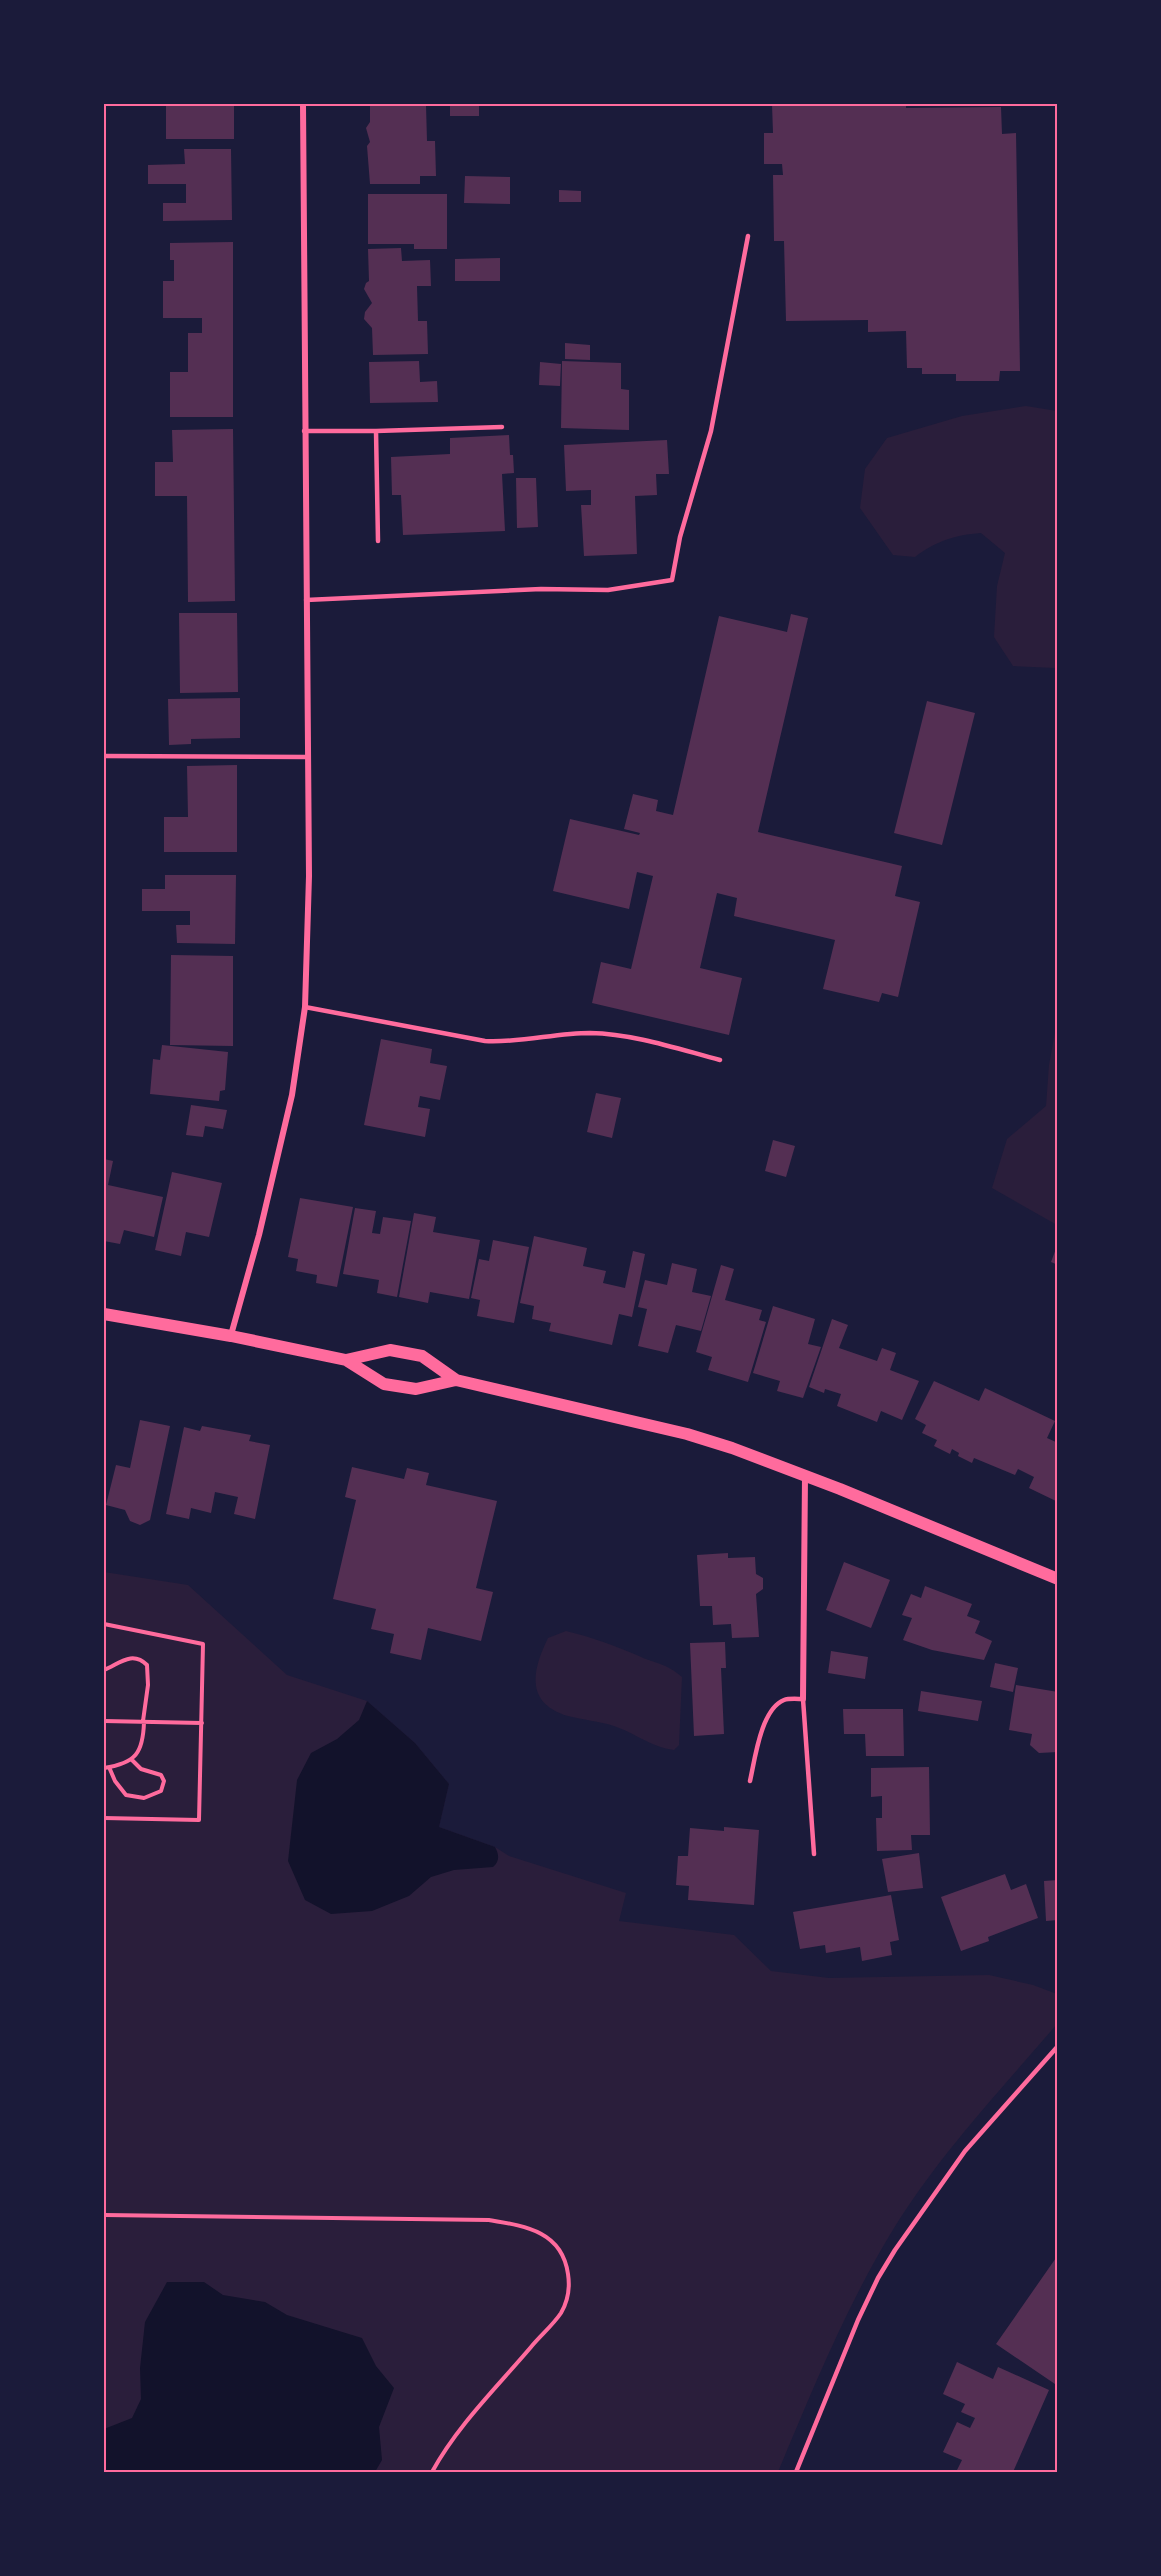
<svg xmlns="http://www.w3.org/2000/svg" width="1161" height="2576" font-family="'PT Sans',sans-serif">
<rect width="100%" height="100%" fill="#1b1b3a"/>
<path fill="#2a1e3b" d="M1026,406L1057,411L1058,668H1055L1013,666L994,637L997,586L1005,553L981,533C955,535 936,541 915,557L893,555L860,508L865,469L887,438L962,416Z
M1057,1021V1225L992,1188L1007,1139L1046,1106L1049,1065Z
M104,1572L188,1585L287,1675L367,1701L415,1743L449,1784L439,1827L495,1847L509,1856L626,1893L619,1921L734,1935L771,1971L829,1978L989,1975L1033,1985L1057,1994V2024C998,2093 934,2160 888,2238C844,2312 811,2393 778,2472H104Z
M566,1631C592,1637 615,1646 639,1656C656,1664 666,1663 682,1677L679,1745L674,1750C651,1747 635,1733 614,1726C599,1721 583,1720 568,1716C525,1703 532,1671 548,1638Z"/>
<path fill="#12122b" d="M367,1701L415,1743L449,1784L439,1827L495,1847C499,1854 500,1861 493,1867L454,1870L431,1877L409,1896L372,1911L331,1914L305,1900L288,1861L297,1780L311,1753L337,1739L359,1720Z
M167,2282H204L223,2295L265,2302L287,2315L362,2338L376,2366L394,2388L379,2427L382,2460L375,2472H104V2429L132,2418L141,2399L140,2368L145,2322Z"/>
<path fill="#542f53" d="M166,104H234V139H166Z
M450,104H479V116H450Z
M772,104H906V108L1001,107L1002,134L1016,133L1020,371H1000L999,381H956V374H922V368H907L906,331L868,332V320L786,321L784,241H774L773,175H783L782,164H764V133H773Z
M426,105L427,141H435L436,176H420V184H370L367,146L370,142L366,128L370,122V106Z
M184,149H231L232,220L163,221V203H186V184H148V165L185,164Z
M465,176L510,177V204L464,203Z
M559,190L581,191V202H559Z
M368,194H447V249H414V244H368Z
M233,242V417H170V372H188V333H202V318H163V281H174V260H170V243Z
M401,248L402,261L430,260L431,286H417L418,321H427L428,354L373,355L372,328L364,319L365,312L372,303L364,289L366,283L369,281L368,249Z
M500,258V281H455V259Z
M565,343L590,345V360L565,359Z
M419,361L420,382L437,381L438,402L370,403L369,362Z
M562,361L621,363V389L629,390V430L561,428Z
M540,362L561,364L560,386L539,385Z
M233,429L235,601L188,602L187,496H155V462H173L172,430Z
M509,435L510,455H513L514,473L502,474L505,531L403,535L401,495H392L391,457L450,454V438Z
M667,440L669,474H656L657,495L635,496L637,554L584,556L581,505H591V490L566,491L564,445Z
M516,478H536L538,527L517,528Z
M179,613H237L238,692L180,693Z
M791,614L808,618L758,832L902,866L895,896L920,902L898,997L882,993L879,1002L823,989L835,940L734,916L737,898L717,893L700,968L742,978L729,1035L592,1003L601,962L631,969L653,876L637,872L629,909L553,891L570,819L639,835L640,833L624,829L633,794L658,800L656,811L673,815L719,616L787,632Z
M240,698V738L191,739V744L169,745L168,699Z
M927,701L975,713L942,845L894,833Z
M237,765V852H164V817H188L187,766Z
M165,875H236L235,944L177,943L176,925H190V911H142V889H165Z
M171,955L233,956V1046L170,1045Z
M381,1039L432,1049L430,1063L447,1066L440,1100L420,1096L418,1107L430,1109L425,1137L364,1125Z
M162,1045L228,1052L225,1090L220,1091L219,1101L150,1094L153,1059L160,1060Z
M596,1093L621,1098L612,1138L587,1132Z
M191,1105L227,1110L223,1129L205,1126L203,1137L186,1135Z
M773,1140L795,1146L786,1177L765,1171Z
M104,1159L113,1161L108,1185L163,1197L154,1237L124,1230L120,1244L104,1241Z
M172,1172L222,1183L209,1237L186,1232L181,1256L155,1250Z
M300,1198L353,1207L337,1287L316,1283L317,1275L296,1271L298,1259L288,1257Z
M355,1208L376,1211L372,1233L380,1234L383,1217L411,1221L397,1297L377,1293L379,1280L343,1274Z
M414,1213L436,1217L433,1232L480,1240L469,1299L430,1292L428,1303L399,1297Z
M534,1236L587,1248L583,1266L606,1271L603,1283L625,1288L633,1251L645,1254L632,1317L619,1314L612,1345L549,1331L551,1323L532,1319L534,1306L520,1303Z
M493,1240L529,1247L514,1323L477,1316L480,1300L471,1298L479,1259L489,1261Z
M1057,1246H1058V1265L1051,1262Z
M672,1263L697,1269L692,1292L711,1296L701,1331L676,1325L668,1353L638,1346L647,1309L638,1307L645,1280L667,1285Z
M721,1265L734,1269L725,1300L762,1310L759,1320L766,1322L748,1382L708,1370L712,1357L696,1352Z
M773,1306L815,1319L808,1344L821,1347L803,1398L777,1391L780,1381L753,1373Z
M832,1319L848,1325L839,1348L877,1361L882,1348L896,1353L890,1370L919,1381L902,1420L881,1411L877,1422L837,1406L841,1394L825,1389L824,1393L809,1387Z
M934,1381L979,1401L985,1388L1055,1421L1047,1438L1058,1443V1502L1029,1488L1034,1477L1018,1469L1015,1475L974,1458L972,1463L958,1456L959,1453L952,1449L950,1454L934,1446L937,1440L922,1433L926,1425L915,1419Z
M140,1420L170,1426L150,1520L140,1525L130,1521L125,1510L106,1505L116,1465L130,1468Z
M202,1426L251,1435L249,1441L270,1445L255,1519L234,1514L238,1497L215,1492L211,1513L191,1508L189,1519L166,1514L184,1427L200,1431Z
M352,1467L404,1479L407,1468L429,1473L426,1485L497,1501L476,1588L493,1592L481,1641L428,1628L421,1660L390,1653L394,1634L371,1629L376,1609L333,1599L356,1500L345,1497Z
M728,1553V1558L755,1557L756,1574L763,1578V1589L756,1594L759,1637L732,1638L731,1624L713,1625L712,1606H700L697,1555Z
M844,1562L890,1580L871,1628L826,1610Z
M925,1586L972,1604L967,1616L980,1621L975,1633L992,1641L984,1660L932,1650L903,1640L912,1618L902,1615L911,1594L921,1598Z
M725,1642L726,1668H721L724,1734L694,1736L690,1643Z
M831,1651L868,1657L865,1679L828,1673Z
M995,1663L1018,1668L1013,1692L990,1687Z
M1016,1685L1058,1692V1752L1039,1753L1030,1745L1032,1734L1009,1730Z
M921,1691L982,1701L978,1721L918,1711Z
M843,1709H903L904,1756H866L865,1734H844Z
M929,1767L930,1835H911L912,1850L877,1851L876,1818H882V1796L871,1797V1768Z
M724,1827L759,1830L754,1905L688,1900L689,1886L676,1885L678,1856H688L690,1828L724,1831Z
M919,1853L923,1888L888,1892L882,1859Z
M1005,1874L1011,1890L1026,1884L1038,1918L988,1937L989,1941L961,1951L941,1897Z
M1058,1880V1920L1046,1921L1044,1881Z
M891,1895L899,1940L890,1942L892,1955L862,1961L860,1947L826,1953L825,1945L800,1949L793,1912Z
M1058,2255V2380L1055,2384L996,2344Z
M957,2362L993,2379L998,2367L1049,2390L1013,2472H956L962,2460L943,2452L957,2422L970,2428L975,2418L961,2412L965,2404L943,2394Z"/>
<g fill="none" stroke-linecap="round" stroke-linejoin="round">
<path stroke="#ff6b9d" stroke-width="4" d="M104,1624L203,1644L199,1820L104,1818
M104,1670C119,1664 132,1650 147,1665L148,1685L143,1721
M104,1721L202,1723
M109,1767L115,1781L126,1795L144,1798L161,1791L164,1781L161,1775L141,1769L131,1759
M104,1768C136,1763 143,1753 144,1722
M104,2215L489,2220C525,2226 562,2231 568,2274C570,2287 568,2301 561,2313C553,2325 540,2336 531,2347C497,2387 457,2426 432,2472"/>
<path stroke="#ff6b9d" stroke-width="4.5" d="M304,431H376L378,541
M376,431L502,427
M306,600L541,589L608,590L672,580L680,537L711,431L748,236
M104,756L308,757
M305,1007L485,1041C521,1043 555,1033 590,1033C635,1034 678,1049 720,1060
M750,1781C755,1759 761,1709 784,1700C789,1698 798,1699 803,1699L814,1854
M796,2472L858,2320L878,2278L895,2250L965,2151L1058,2046"/>
<path stroke="#ff6b9d" stroke-width="6" d="M231,1335L259,1235L292,1095L305,1007L309,876L303,104
M803,1699L805,1476"/>
<path stroke="#ff6b9d" stroke-width="12" d="M104,1314L231,1336L346,1360L384,1384L416,1389L456,1380
M346,1360L390,1350L422,1356L456,1380L687,1434L732,1448L840,1489L1058,1579"/>
</g>
<rect width="1161" height="2576" fill="none" stroke="#1b1b3a" stroke-width="210"/>
<rect x="105" y="105" width="951" height="2366" fill="none" stroke="#ff6b9d" stroke-width="2"/>
</svg>
